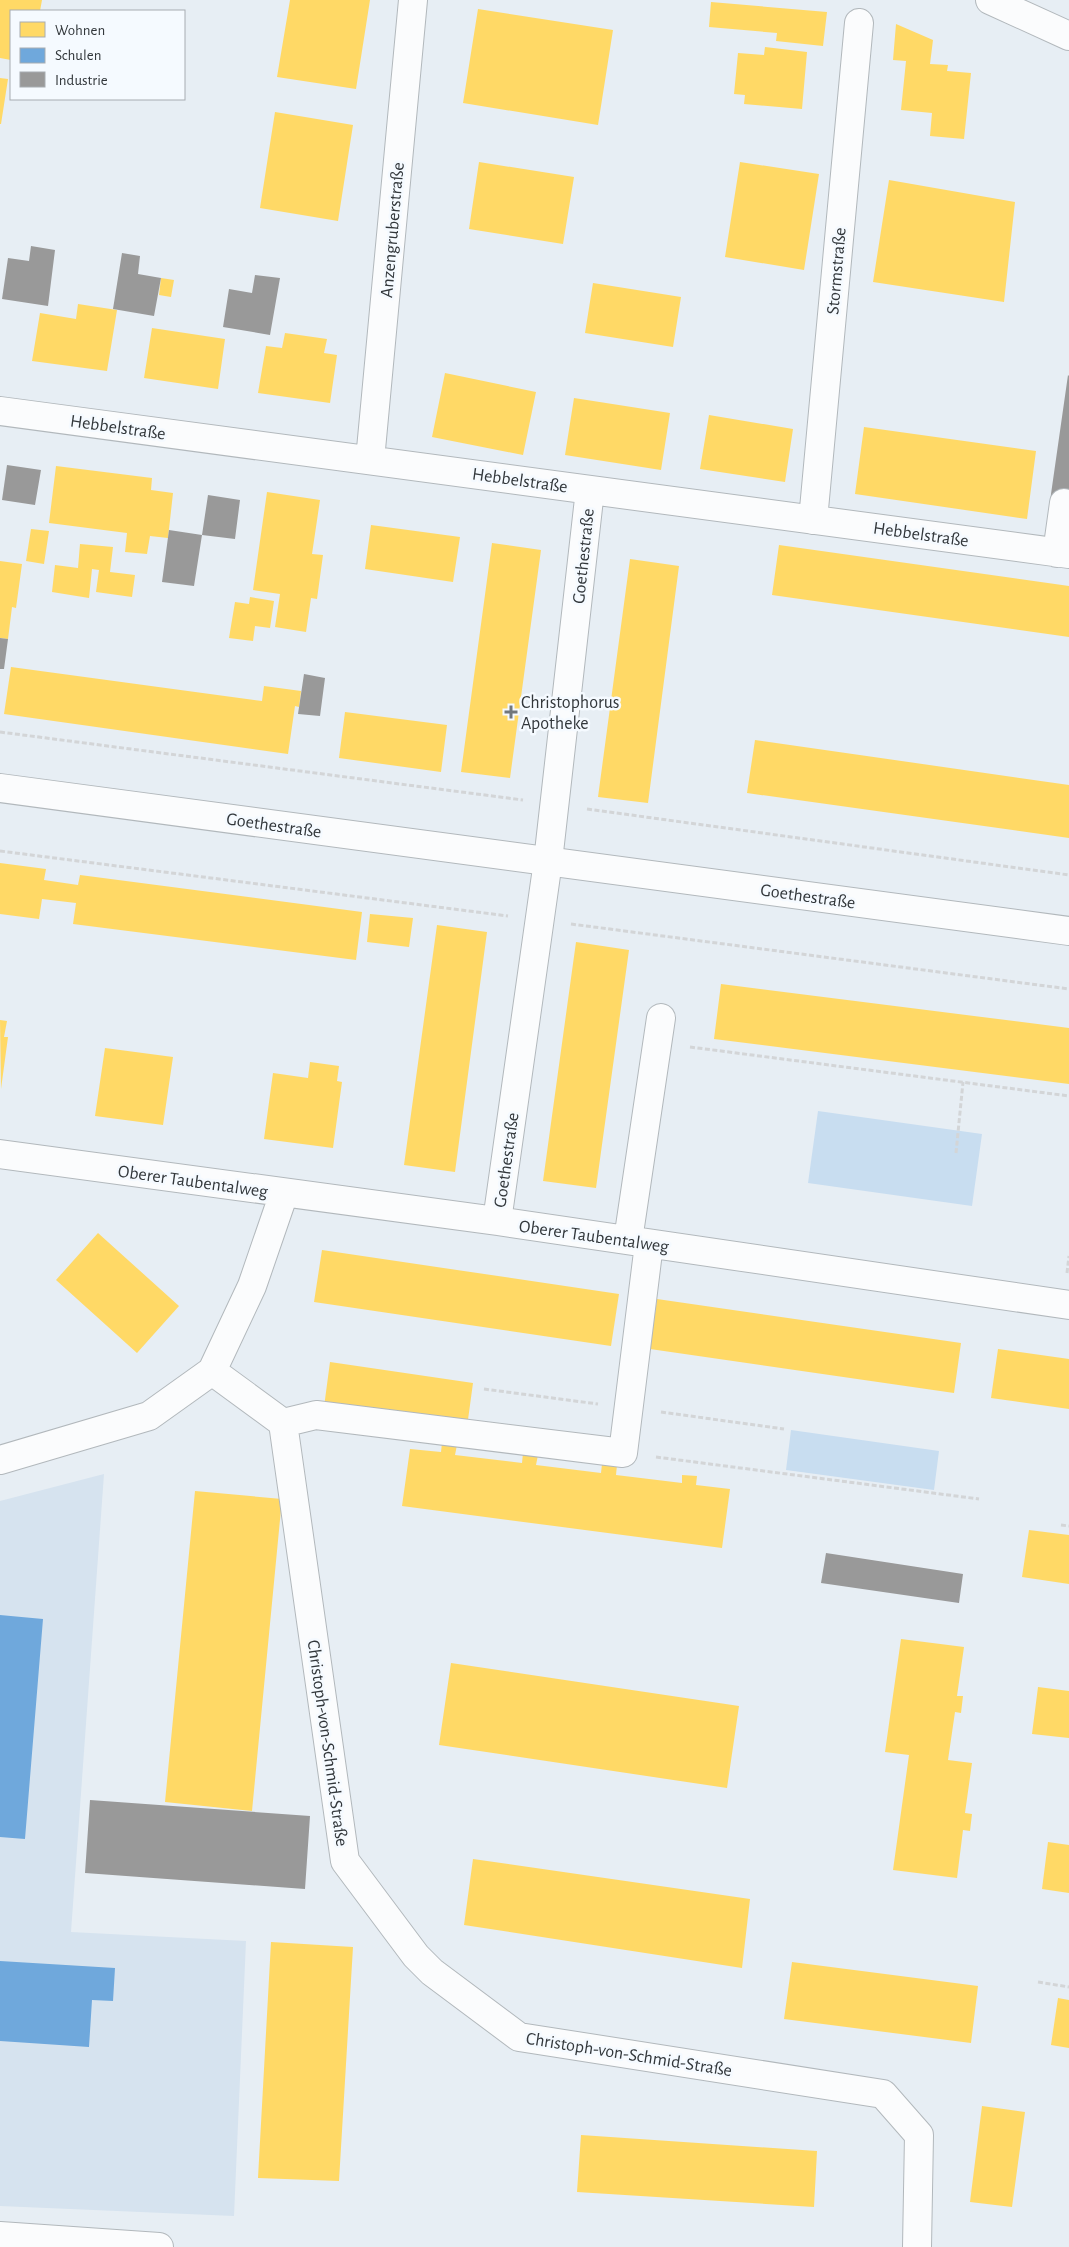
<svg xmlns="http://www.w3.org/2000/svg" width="1069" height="2247" font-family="'Alegreya Sans',sans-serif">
<rect width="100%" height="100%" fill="#e7eef4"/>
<path fill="#d6e3ef" d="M104,1474L71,1932L246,1941L234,2216L0,2206V1501Z"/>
<path fill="#c8ddf0" d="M818,1111L982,1134L972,1206L808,1183Z
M791,1430L939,1451L934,1490L786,1470Z"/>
<path fill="#ffd966" d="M0,0H42L40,11H11V60L0,58Z
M290,0H370L356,89L277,77Z
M711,2L827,12L823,46L776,41L777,33L709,27Z
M478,9L613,30L598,125L463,103Z
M896,24L933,40L930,64L948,65L947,71L971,73L964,139L930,136L932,113L901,110L906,61L893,60Z
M765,47L807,52L802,109L744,104L745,95L734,94L738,53L764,55Z
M0,78L8,79L1,124H0Z
M275,112L353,125L338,221L260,208Z
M479,162L574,177L563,244L469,229Z
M740,162L819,174L804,270L725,257Z
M889,180L1015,202L1004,302L873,282Z
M161,278L174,280L171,297L159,295Z
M593,283L681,297L673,347L585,333Z
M78,304L117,310L107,371L32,361L40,313L76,319Z
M152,328L225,339L218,389L144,378Z
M285,333L327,339L324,353L337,355L330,403L258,393L266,346L282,348Z
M445,373L536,392L523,455L432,437Z
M574,398L670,413L661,470L565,455Z
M709,415L793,429L785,482L700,469Z
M864,427L1036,451L1027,519L855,494Z
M56,466L152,478L151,490L173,493L168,538L150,536L147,554L125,552L127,533L49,523Z
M267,492L320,500L312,554L323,555L317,599L311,598L306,632L275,627L280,594L253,590Z
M371,525L460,537L453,582L365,569Z
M31,529L49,531L44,564L26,561Z
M492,543L541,550L510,778L461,772Z
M80,544L113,547L110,572L135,575L132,597L96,592L99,570L92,569L89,598L52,592L55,565L78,568Z
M779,545L1069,586V637L772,595Z
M630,559L679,566L648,803L598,797Z
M0,561L22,564L16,608L12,607L8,639L0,638Z
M250,597L274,601L270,628L255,626L253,641L229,638L235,602L249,604Z
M11,667L262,701L264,686L301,691L299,707L295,706L288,754L4,714Z
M345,712L447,725L441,772L339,758Z
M755,740L1069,785V838L747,793Z
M0,863L46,869L44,880L78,885L80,875L362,912L356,960L73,924L76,903L42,899L39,919L0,914Z
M370,914L413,918L409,947L367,942Z
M437,925L487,932L455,1172L404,1165Z
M576,942L629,950L596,1188L543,1181Z
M721,984L1069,1028V1084L714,1039Z
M0,1020L7,1021L4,1037H8L1,1089Z
M105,1048L173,1057L163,1125L95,1116Z
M310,1062L339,1066L337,1081L342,1082L333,1148L264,1139L273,1073L308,1078Z
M98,1233L179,1306L137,1353L56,1280Z
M322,1250L619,1294L611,1346L314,1302Z
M657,1299L961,1343L954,1393L650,1349Z
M998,1349L1069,1359V1409L991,1398Z
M330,1362L473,1383L467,1427L324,1407Z
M442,1443L457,1445L455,1455L522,1463L523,1453L538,1455L536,1465L601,1473L602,1464L617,1465L616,1475L682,1483V1475L697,1476L696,1485L730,1489L722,1548L402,1506L410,1449L441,1452Z
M195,1491L282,1499L252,1811L165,1802Z
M1029,1530L1069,1535V1584L1022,1577Z
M901,1639L964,1647L957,1696H963L961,1713L955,1712L948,1760L972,1763L965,1813L972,1814L970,1831L963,1830L957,1878L893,1870L909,1755L885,1752Z
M451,1663L739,1706L727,1788L439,1745Z
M1038,1687L1069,1691V1738L1032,1734Z
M1048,1842L1069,1845V1893L1042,1889Z
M473,1859L750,1899L742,1968L464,1925Z
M271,1942L353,1947L339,2181L258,2178Z
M792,1962L978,1986L971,2043L784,2019Z
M1058,1998L1069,2000V2048L1051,2045Z
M982,2106L1025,2112L1012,2207L970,2202Z
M581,2135L817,2151L814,2207L577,2192Z"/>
<path fill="#6fa8dc" d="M0,1615L43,1619L25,1839L0,1837Z
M0,1961L115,1968L113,2001L92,2000L89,2047L0,2041Z"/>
<path fill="#999" d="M31,246L55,250L48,306L2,299L8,258L29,261Z
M122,253L140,256L138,274L161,278L154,316L113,309Z
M255,275L280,278L270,335L223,327L229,289L252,293Z
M1068,375L1069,376V504L1050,501Z
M7,465L41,470L35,505L2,500Z
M208,495L240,500L235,539L202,535L194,586L162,582L169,530L202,535Z
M0,638L8,639L4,669H0Z
M304,674L325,678L320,716L298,714Z
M826,1553L963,1574L959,1603L821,1583Z
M90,1800L310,1816L305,1889L85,1873Z"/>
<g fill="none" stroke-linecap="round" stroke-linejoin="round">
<g stroke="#b2b8bc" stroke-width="30">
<path id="minor" d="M990,0L1069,36
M0,411L1069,554
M370,460L413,0
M813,520L859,23
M1057,553L1064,503
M0,1154L497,1221L1069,1305
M284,1193L252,1286L212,1371L283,1423L345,1861L416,1956L432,1972L519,2037L883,2094L919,2135L917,2247
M497,1221L548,861L590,490
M628,1240L661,1018
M283,1423L316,1415L623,1453L649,1244
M0,1460L149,1416L212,1371
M0,2236L159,2247"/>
</g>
<g stroke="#b2b8bc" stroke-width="30">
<path id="major" d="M0,788L1069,931"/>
</g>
<path stroke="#d3d5d7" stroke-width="3" stroke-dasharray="5 2.5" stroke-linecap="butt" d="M0,732L523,800
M587,809L1069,875
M0,851L508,916
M571,924L1069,989
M690,1047L1069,1096
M956,1153L963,1082
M1067,1273L1069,1256
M484,1389L598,1404
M661,1412L784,1429
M656,1457L979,1499
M1061,1525L1069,1526
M1038,1982L1069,1987"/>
<use href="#minor" stroke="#fbfcfd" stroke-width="28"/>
<use href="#major" stroke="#fbfcfd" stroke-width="28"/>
</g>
<path fill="#71777c" stroke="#f5faff" stroke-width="2" d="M508.5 704.5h5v5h5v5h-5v5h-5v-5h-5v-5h5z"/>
<g text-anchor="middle" stroke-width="5" stroke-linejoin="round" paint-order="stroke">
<g font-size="18" fill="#32373b" stroke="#f5faff">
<text transform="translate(392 230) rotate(-85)" y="6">Anzengruberstraße</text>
<text transform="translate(836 271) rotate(-85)" y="6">Stormstraße</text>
<text transform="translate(118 427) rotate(8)" y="6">Hebbelstraße</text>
<text transform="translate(520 480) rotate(8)" y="6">Hebbelstraße</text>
<text transform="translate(921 534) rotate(8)" y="6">Hebbelstraße</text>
<text transform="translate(583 556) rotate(-84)" y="6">Goethestraße</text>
<text transform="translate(274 825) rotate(8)" y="6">Goethestraße</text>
<text transform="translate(808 896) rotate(8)" y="6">Goethestraße</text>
<text transform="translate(506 1160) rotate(-82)" y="6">Goethestraße</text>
<text transform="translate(193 1181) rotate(8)" y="6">Oberer Taubentalweg</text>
<text transform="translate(594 1236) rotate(8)" y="6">Oberer Taubentalweg</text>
<text transform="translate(328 1743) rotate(82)" y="6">Christoph-von-Schmid-Straße</text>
<text transform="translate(629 2054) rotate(9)" y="6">Christoph-von-Schmid-Straße</text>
</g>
<g font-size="18" fill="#32373b" stroke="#f5faff" text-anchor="start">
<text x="521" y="708">Christophorus<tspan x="521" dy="21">Apotheke</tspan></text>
</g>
</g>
<rect x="10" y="10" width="175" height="90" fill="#f5faff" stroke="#a7acb1"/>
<rect x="20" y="22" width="25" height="15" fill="#ffd966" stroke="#a7acb1"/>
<text x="55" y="35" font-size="15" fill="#32373b">Wohnen</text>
<rect x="20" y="48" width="25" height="15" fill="#6fa8dc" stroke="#a7acb1"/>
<text x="55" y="60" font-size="15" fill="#32373b">Schulen</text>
<rect x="20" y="72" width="25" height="15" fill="#999999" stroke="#a7acb1"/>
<text x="55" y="85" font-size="15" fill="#32373b">Industrie</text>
</svg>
